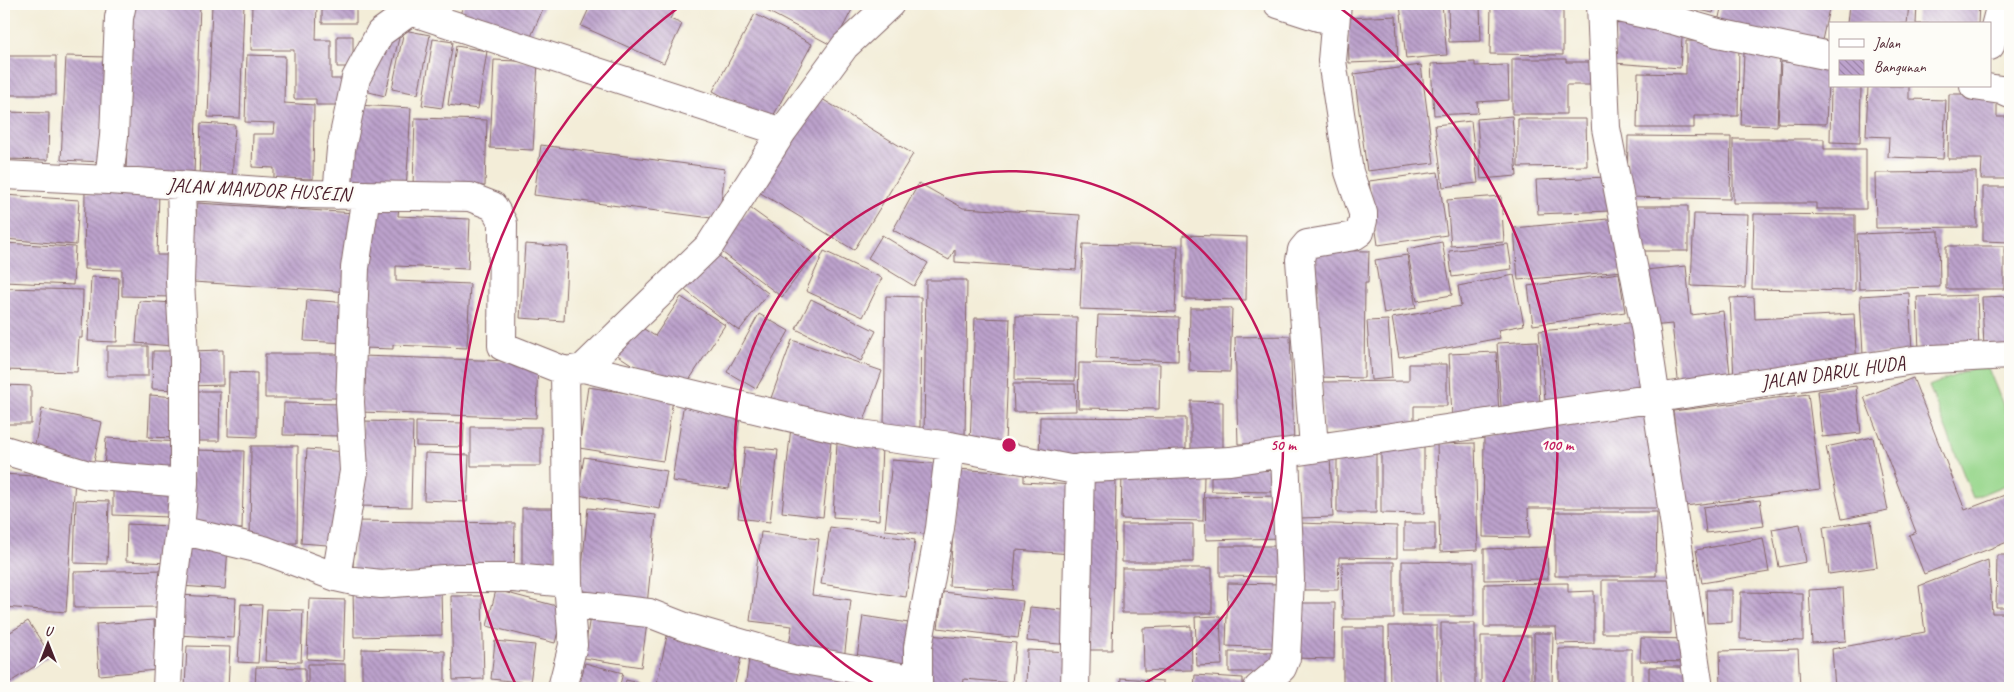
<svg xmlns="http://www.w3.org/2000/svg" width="2014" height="692" font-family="Caveat,sans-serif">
<defs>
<pattern id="building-back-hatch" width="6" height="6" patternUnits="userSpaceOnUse" patternTransform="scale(1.25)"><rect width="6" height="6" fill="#bca2cc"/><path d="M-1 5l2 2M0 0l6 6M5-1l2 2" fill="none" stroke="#9b83a6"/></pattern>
</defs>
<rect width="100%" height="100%" fill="#fdfcf7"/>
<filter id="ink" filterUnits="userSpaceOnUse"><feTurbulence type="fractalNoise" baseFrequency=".02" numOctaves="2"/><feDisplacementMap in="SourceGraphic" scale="10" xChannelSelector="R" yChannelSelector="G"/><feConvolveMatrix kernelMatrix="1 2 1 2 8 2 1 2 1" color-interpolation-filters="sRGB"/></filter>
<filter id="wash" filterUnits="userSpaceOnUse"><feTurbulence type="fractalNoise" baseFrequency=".0096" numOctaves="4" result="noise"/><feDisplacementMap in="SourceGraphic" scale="20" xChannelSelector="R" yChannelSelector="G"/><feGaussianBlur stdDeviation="1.12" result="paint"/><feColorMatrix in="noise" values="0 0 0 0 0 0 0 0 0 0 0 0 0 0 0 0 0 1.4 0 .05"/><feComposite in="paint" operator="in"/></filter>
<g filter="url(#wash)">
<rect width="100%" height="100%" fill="#f3edd8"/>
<path fill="#99d78d" stroke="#727b5c" d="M1986,363L2010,422V483L1973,498L1929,386Z"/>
<g id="blocks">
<path fill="url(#building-back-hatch)" d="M132,4H200L194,174L126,172Z
M212,4H244L240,118L208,117Z
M252,4H317L316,40H331V79H344L343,105H316V99H294V50H251Z
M322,4H356V23H322Z
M464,4H545L527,46L458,19Z
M591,4H677L670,19L682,24L664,63L581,26Z
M770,4H855L833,46L767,11Z
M1400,4H1442L1447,55L1406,59Z
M1448,4H1480L1481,41L1449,42Z
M1491,4H1563V55L1490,54Z
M1672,4H1715L1713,13Z
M1722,4H1830L1821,45L1718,22Z
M1849,4H1909L1907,24H1847Z
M1917,4H1979L1978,24H1916Z
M755,14L812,44L770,122L713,91Z
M1396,16L1398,61L1349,63L1348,18Z
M1617,19L1683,23L1680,68L1614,63Z
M404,30L430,35L418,94L392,89Z
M381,33L399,38L385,96L365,91Z
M337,36H353V67H337Z
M433,39L453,42L442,108L422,105Z
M1686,41L1739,42L1738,116H1694V128H1637L1638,73L1686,74Z
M456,46L487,51L478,109L448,105Z
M1744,53L1780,55L1777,126L1741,125Z
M247,55L285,56L284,103L314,105L313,179L274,178V168L252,167L253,134H274L275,123L245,122Z
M4,56H56V95H4Z
M66,56L107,57L102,162L61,160Z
M1512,59H1566V62H1595V85H1566V114H1512Z
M494,60L538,62L533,150L490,148Z
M1475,62V66L1508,65L1509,100L1477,102L1478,113L1434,115L1431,64Z
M1781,62L1829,63L1826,124L1778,123Z
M1421,65L1434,163L1367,171L1354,74Z
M1831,86H1861L1860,143L1830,142Z
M1868,86H1909V99L1946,100L1943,159L1888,157L1889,137L1866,136Z
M812,93L913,154L854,250L754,189Z
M1949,94H1997V117H2010V179H1981L1982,159H1948Z
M356,105L411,108L406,191L351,188Z
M4,112L49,113L48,160L4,159Z
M1512,116L1517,176L1481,179L1477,119Z
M415,118L487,120L485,186L413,185Z
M1518,119H1586L1587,166L1518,167Z
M1471,121L1478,183L1443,187L1435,125Z
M201,123L235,125L232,180L199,179Z
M1628,136L1731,137L1730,199L1627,197Z
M1733,139H1824V149H1866V209H1816V203H1733Z
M541,145L725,169L719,219L534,195Z
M1438,172L1447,235L1378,245L1369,181Z
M1976,172L1977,227L1876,228L1875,173Z
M1608,177L1609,211L1538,214L1536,180Z
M919,183L963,208L1080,215L1076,270L955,262V249L949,260L893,230Z
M1983,187H2010V242L1983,241Z
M85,192L159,193L157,255H174L173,297L122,296V270L84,269Z
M4,195L79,200L76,245L4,239Z
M1501,196L1504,242L1451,246L1447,200Z
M197,203L356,213L351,292L193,282Z
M370,205L399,206L398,216L470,219L468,269L396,266V281L470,284L467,348L393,345V349L364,348Z
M1635,206H1688V251H1635Z
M750,208L814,254L782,297L719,250Z
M1694,214L1748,215L1745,288L1691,286Z
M1754,214L1855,215V291L1752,289Z
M1618,218L1623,271L1518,280L1514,228Z
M1939,231L1940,287L1859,289L1857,234Z
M882,235L928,263L914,286L868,258Z
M1183,235L1247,237L1246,300L1183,299Z
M1442,242L1452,295L1417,301L1407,249Z
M4,243L75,247L73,285L4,282Z
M525,244L568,247L564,321L520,318Z
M1083,244L1178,246L1175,312L1080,309Z
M1508,244L1512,269L1452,277L1449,251Z
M1946,246H2004V289H1946Z
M711,250L768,293L739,331L682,288Z
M1310,250L1369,251L1368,283H1365L1364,378L1317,377L1318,283H1310Z
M824,251L882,278L863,317L806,291Z
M1407,255L1416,308L1384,314L1375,260Z
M1686,266L1691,315L1723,311L1731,382L1679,388L1672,324L1651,326L1645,270Z
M1619,273L1625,312L1533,325L1528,286Z
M1514,275L1524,325L1498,330L1500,338L1399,357L1392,318L1461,306L1458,286Z
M91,277L119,278L117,342L88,341Z
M926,280H967L965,438H924Z
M4,288L83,290L82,338H79L77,372L4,370Z
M1909,293L1912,352L1863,355L1860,296Z
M1977,295L1979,350L1919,352L1917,297Z
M886,296L921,297L920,427H884Z
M2010,296V349H1984L1982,297Z
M681,297L725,325L684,388L653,368L648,375L616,354L636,324L655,336Z
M1754,297L1755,319L1854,314L1857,368L1734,379L1730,298Z
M811,299L876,331L861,361L796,329Z
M307,300L352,303L350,343L304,341Z
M139,301L174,303L172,346L136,343Z
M1190,308H1232L1230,372L1189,371Z
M759,314L789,331L756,389L727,372Z
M1098,315L1179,317L1178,361L1096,358Z
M1016,316L1077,317L1075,381L1015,380Z
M975,318L1010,319L1005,444L970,443Z
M1388,320L1392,378L1371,380L1367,321Z
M1639,322L1645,392L1545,400L1539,331Z
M1290,336L1294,443L1238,444L1235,337Z
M792,340L882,371L861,429L771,398Z
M1537,341L1540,405L1501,407L1497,343Z
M107,346H148V376H107Z
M223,350V385L189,386V351Z
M153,351H179V390L152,389Z
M1496,352L1499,416L1452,418L1449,354Z
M265,354H347V398H265Z
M362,356L538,362L536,418L360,412Z
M1079,363L1160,364L1159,409L1078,408Z
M1409,364H1447V406H1414V429L1323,432L1322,382L1409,381Z
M229,372L257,373V437L228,436Z
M1913,378L1965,510L2010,493V541L1924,574L1909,535L1916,532L1864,397Z
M1013,384H1075L1076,411L1014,412Z
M4,385L31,386V424H4Z
M1856,386L1861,433L1822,437L1817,391Z
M588,387L673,400L663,461L579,448Z
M189,391H220L219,441H188Z
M1808,394L1820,489L1685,506L1673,411Z
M150,395L177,397L176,438L148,437Z
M1191,401L1223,402V457L1191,456Z
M684,402L741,411L729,489L672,481Z
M284,403L343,404L342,436L283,435Z
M42,409L102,422L93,466L33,454Z
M1648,414L1661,508H1528L1529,538L1483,537L1484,435Z
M1040,417L1186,418V462L1039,461Z
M362,421L413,422L411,507L359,506Z
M416,422L464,423L463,447L416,446Z
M471,427H541V466H471Z
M791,427L832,432L823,517L782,512Z
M1873,437L1888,510L1842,519L1826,447Z
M106,438L180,442L178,475L104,470Z
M837,443L882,446L879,520L833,517Z
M1381,443H1424V514L1381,513Z
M1475,443L1478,550L1440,552L1437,444Z
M251,446H298L297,543H250Z
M745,447L778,450L770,522L738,518Z
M307,449L346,452L340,546L301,543Z
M1337,449H1376V513H1337Z
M193,450L244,451L242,529L191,527Z
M425,453L469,455L467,502L424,500Z
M1330,456L1333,517L1300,518L1298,457Z
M584,457L667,471L660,509L578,495Z
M892,460L942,464L934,535L885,530Z
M1211,466L1273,467V492L1211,491Z
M958,469L1024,474V482L1074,485L1072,554L1016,550L1013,590L949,586Z
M1122,473L1204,475L1203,521L1121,519Z
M4,474L75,479L66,612L4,607Z
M1083,480L1116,481L1112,650H1079Z
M113,486L170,487L169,517L113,515Z
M1283,496L1284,538L1206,540L1205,497Z
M76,500L109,501L107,564L74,563Z
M1760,500L1764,526L1706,533L1703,507Z
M522,508H556V572H522Z
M588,508L656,515L647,605L579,598Z
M1555,512H1657L1656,576H1555Z
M354,521L515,523L514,576L353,573Z
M1871,521L1877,567L1829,574L1823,527Z
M1298,523L1397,526V558L1339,557L1338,590H1297Z
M1404,523H1435V549H1404Z
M127,524L171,526L170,563L126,561Z
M1122,524H1193V562H1122Z
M1800,524L1806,562L1779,567L1772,529Z
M830,527L915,540L906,597L821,584Z
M761,532L819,539L812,595L851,600L844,660L788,653L792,626L750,621Z
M1763,538L1769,572L1702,583L1696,550Z
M184,544L228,547L225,589L180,586Z
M1220,546H1284V577L1220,576Z
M1547,547L1548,579L1484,580V549Z
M1997,555H2010V607H1996Z
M1988,560L1992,613H2010V688H1835L1832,649L1925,632L1919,586Z
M1402,561L1474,562V616H1402Z
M1342,562H1394V619H1343Z
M1122,568H1212V613H1122Z
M163,570L164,607L74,608V572Z
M1602,580H1671V633H1602Z
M1228,583L1280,584L1278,648L1226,646Z
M1568,583V592L1594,591V643L1557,644L1556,627H1484V584Z
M1843,588L1846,641L1812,643L1809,590Z
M441,589L442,635L354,637L353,591Z
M496,590L564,608L555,643L487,626Z
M1706,590H1732V622L1707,623Z
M943,592L1023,601L1018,638L938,628Z
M1741,592L1803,593V641L1740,639Z
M179,595L236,598L234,638L177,635Z
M451,596H482L484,679L453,680Z
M309,599L345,600L343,661L307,659Z
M1295,603H1335L1334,659L1294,658Z
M241,604L262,605L258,663L238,662Z
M1030,607L1073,611L1070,645L1027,641Z
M591,608L648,616L641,667L584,658Z
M267,609L303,610L301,662L265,661Z
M863,616L915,624L908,672L856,664Z
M1220,616L1222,665L1197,666L1195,617Z
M154,620L157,670L99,675L96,624Z
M28,621L51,656L4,686V636Z
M1441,623H1475V688H1441Z
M1191,626L1192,670L1144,671L1143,628Z
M1389,626H1437V688H1390Z
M1343,628H1384V688H1343Z
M1534,633H1553L1552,688H1534Z
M929,635L1016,643L1012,683L964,679L963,688H929Z
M667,636L742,653L734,688L656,687Z
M1481,636H1531V688H1481Z
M1641,638L1691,639L1690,662L1640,661Z
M495,641L535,645L530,683L491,679Z
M187,646L230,647L228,688H185Z
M362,649L445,651V687L362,686Z
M1559,649H1632V688H1559Z
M1798,649L1800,688H1721L1720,651Z
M1027,650L1072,652L1070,688H1026Z
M1229,652H1277V672H1229Z
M749,659L874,676L872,688H745Z
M585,663L623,673L619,688L579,687Z
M308,664H345V688H308Z
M256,667L305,668V688H255Z
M1649,667H1692L1691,688H1649Z
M1195,675L1243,678V688H1194Z
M1121,678L1163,681V688H1120Z
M626,680L643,684L642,688H624Z"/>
</g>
</g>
<g filter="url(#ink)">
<use href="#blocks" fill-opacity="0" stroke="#856768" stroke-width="1"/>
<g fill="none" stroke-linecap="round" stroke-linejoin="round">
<g stroke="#856768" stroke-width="30">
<path id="minor" d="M1278,4L1318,17L1335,19
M1600,4L1673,20L1718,33L1830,56
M1601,4L1606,128L1646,332L1699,688
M410,11L782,132
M1990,46L2001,4
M1974,86L2001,90L2010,94
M4,175L109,180L303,194L470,197L493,206L503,223L502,346L565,371
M109,180L114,136L119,18L122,4
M181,186L182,221L180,281L184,357V483
M337,195L341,149L356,78L380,33L420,4
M583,368L710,245L782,132L845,46L890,4
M1314,448L1300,260L1302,250L1307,244L1354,236L1360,232L1363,220V213L1349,172L1332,61L1337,4
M4,450L88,475L184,483L180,530L264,550L336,577L354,581L381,584L457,578H514L568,583
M336,577L354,471L350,402L355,268L366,195
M570,604L649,613L685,627L792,658L918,680
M167,688L171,598L180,530
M562,688L573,645L568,583L565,371L583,368L860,434L950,446L1070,469L1230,461L1914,360L2010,355
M918,688V647L940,528L950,446
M1075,688L1080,468
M1258,688L1282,668L1286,658L1290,579L1285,454"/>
</g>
<use href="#minor" stroke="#fff" stroke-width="28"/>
</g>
</g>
<g fill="none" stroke="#c2185b" stroke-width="2.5">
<path d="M882 688A274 274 0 1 1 1136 688"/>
<path d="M516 685A548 548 0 0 1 683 4M1335 4A548 548 0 0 1 1502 685"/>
</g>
<g text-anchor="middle" stroke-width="5" stroke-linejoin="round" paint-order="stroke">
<g font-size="20" fill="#4a1f2b" stroke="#fdfcf7">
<text transform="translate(259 189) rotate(3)" y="7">JALAN MANDOR HUSEIN</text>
<text transform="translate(1833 372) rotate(-8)" y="7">JALAN DARUL HUDA</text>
</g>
</g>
<circle cx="1009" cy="445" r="8" fill="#c2185b" stroke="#fdfcf7" stroke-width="2.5"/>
<g font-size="15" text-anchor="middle" font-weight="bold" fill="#c2185b" stroke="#fdfcf7" stroke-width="5" stroke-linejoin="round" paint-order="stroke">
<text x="1283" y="450">50 m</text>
<text x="1557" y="450">100 m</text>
</g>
<rect width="2014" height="692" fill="none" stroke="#fdfcf7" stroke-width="20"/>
<rect x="1829" y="22" width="162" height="65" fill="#fdfcf7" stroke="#b5a4a5"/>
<rect x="1839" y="39" width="25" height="8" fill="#ffffff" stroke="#b5a4a5"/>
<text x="1874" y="48" font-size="15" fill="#4a1f2b">Jalan</text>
<rect x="1839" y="60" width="25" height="15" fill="url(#building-back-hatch)" stroke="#b5a4a5"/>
<text x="1874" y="72" font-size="15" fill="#4a1f2b">Bangunan</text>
<g transform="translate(48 644)" stroke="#fdfcf7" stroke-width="4" paint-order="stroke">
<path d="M0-4L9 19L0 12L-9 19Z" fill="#4a1f2b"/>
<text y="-8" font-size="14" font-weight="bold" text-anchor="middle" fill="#4a1f2b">U</text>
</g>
</svg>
